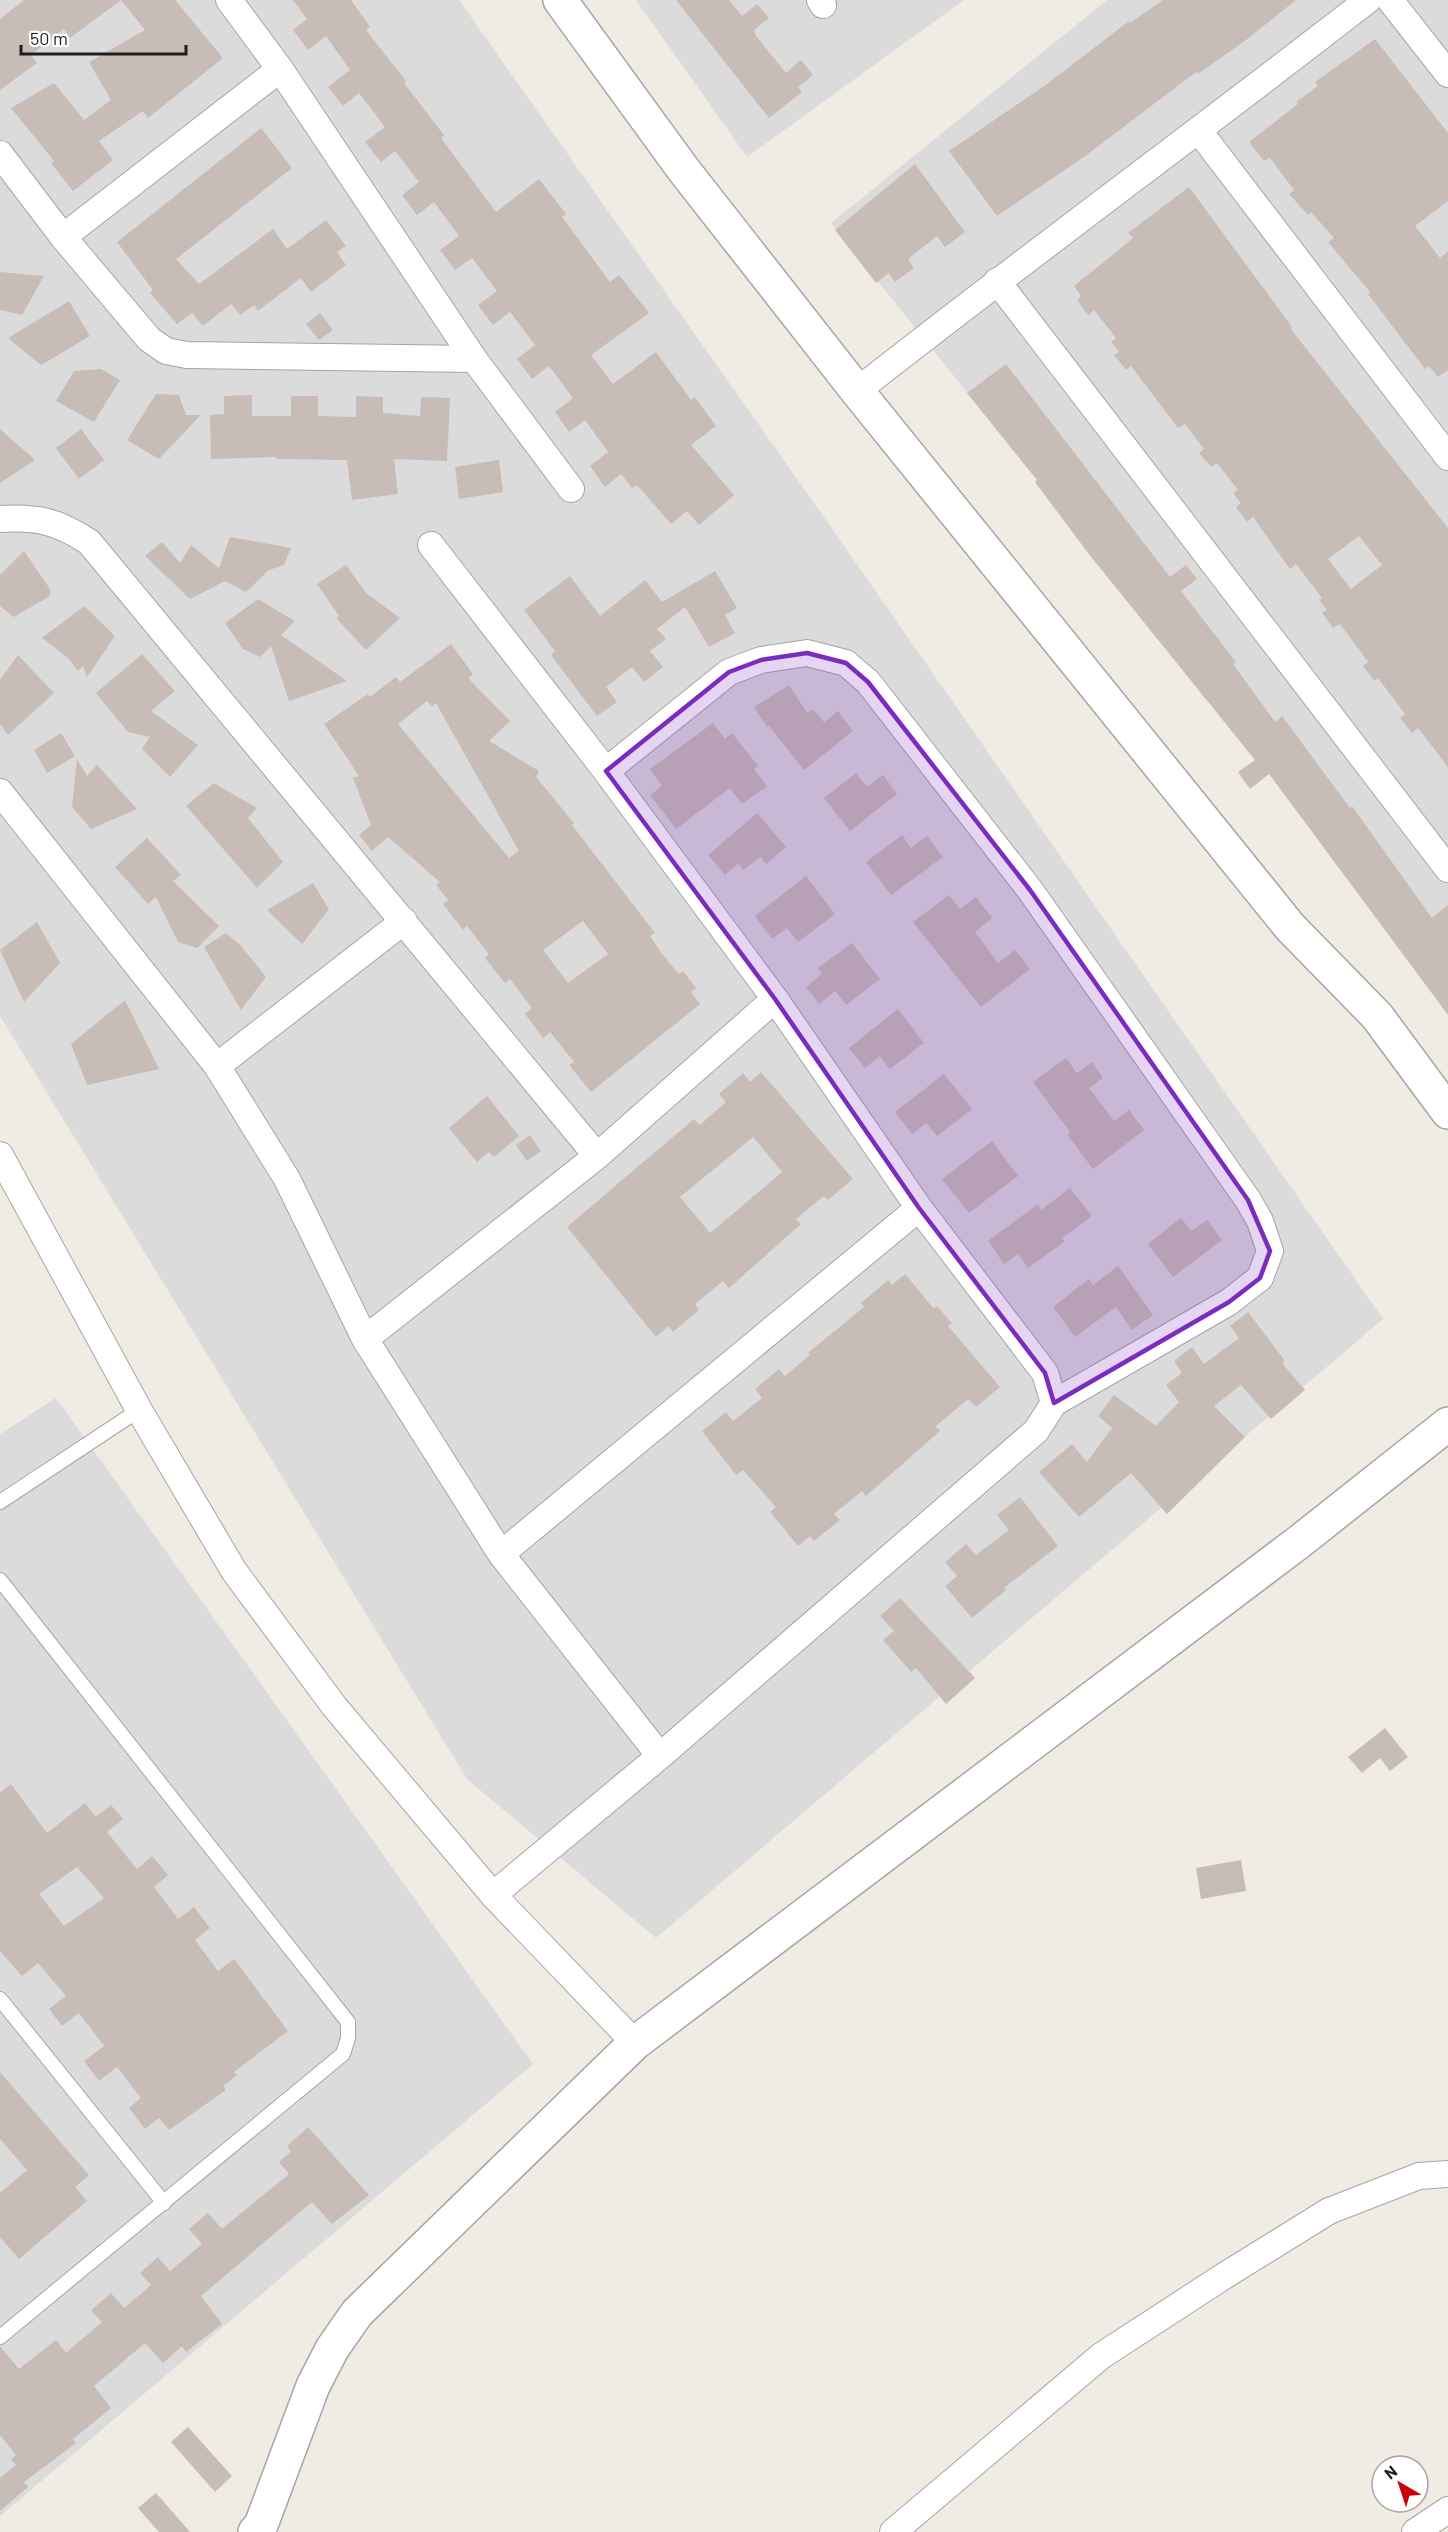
<svg xmlns="http://www.w3.org/2000/svg" width="1448" height="2532" font-family="Barlow,sans-serif">
<rect width="100%" height="100%" fill="#f0ebe3"/>
<path fill="#dcdbdb" d="M0,0H459L826,520L1383,1319L656,1938L467,1779L0,1016Z
M636,0H964L747,157Z
M1107,0H1448V991L831,223Z
M56,1398L533,2064L0,2516V1434Z"/>
<path fill="#c7bdb6" fill-rule="evenodd" d="M24,0H175L223,58L148,118L143,111L99,141L113,160L73,191L51,163L54,161L11,108L54,83L84,120L111,100L89,62L145,30L121,0L70,38L64,29L31,55L37,63L0,90V19Z
M293,0H351L370,27L366,30L406,81L404,83L444,135L441,138L496,212L539,179L566,214L562,217L610,282L619,275L649,313L591,355L613,384L656,352L691,400L695,397L716,426L691,445L734,495L699,525L687,511L671,524L637,485L632,488L621,474L605,487L590,466L608,452L585,420L569,432L555,412L573,398L549,366L532,379L517,359L535,345L510,312L493,325L478,305L497,291L472,258L455,270L440,250L459,236L434,202L417,215L402,195L419,182L395,151L381,162L365,142L385,127L359,93L343,106L328,87L350,70L326,36L308,50L293,30L307,19Z
M676,0H729L742,16L757,4L769,18L754,30L756,36L786,73L801,60L813,75L798,87L802,92L769,118Z
M1163,0H1296L1246,40L1198,74L1196,72L1084,157L997,216L949,151L1047,84L1129,21L1130,23Z
M1375,39L1448,133V201L1415,226L1440,258L1448,251V370L1438,377L1429,366L1425,369L1368,294L1370,292L1328,242L1334,238L1311,212L1308,215L1289,194L1294,190L1270,158L1264,161L1249,142L1298,104L1296,102L1318,86L1315,82Z
M261,128L292,168L176,259L199,284L273,229L287,249L326,220L346,246L337,252L346,265L311,292L301,278L258,311L254,305L240,315L231,304L203,326L192,313L177,324L150,293L153,290L117,242Z
M915,164L965,232L945,247L937,236L908,259L914,268L895,282L889,273L876,283L835,230Z
M1189,187L1292,327L1290,328L1448,528V767L1418,728L1412,733L1400,718L1405,714L1378,678L1375,681L1363,666L1368,662L1361,652L1340,624L1333,628L1322,613L1327,610L1319,600L1322,598L1296,564L1290,569L1253,517L1247,522L1236,507L1241,503L1233,493L1238,490L1217,463L1211,467L1199,453L1204,449L1185,424L1178,428L1131,366L1126,370L1114,355L1119,352L1111,342L1116,338L1094,310L1088,315L1077,300L1081,296L1074,286L1133,238L1128,233ZM1359,536L1382,565L1351,589L1328,559Z
M0,272L44,276L22,315L0,310Z
M69,301L90,336L41,365L8,338Z
M320,313L333,330L319,340L306,324Z
M1006,364L1170,577L1186,565L1197,579L1181,591L1236,662L1233,664L1275,722L1282,716L1350,808L1352,806L1432,918L1448,905V1015L1269,774L1250,789L1238,772L1255,760L1088,553L1035,482L1037,480L967,393Z
M101,369L120,380L94,422L56,401L74,371Z
M156,394L179,395L186,415H201L159,459L127,440Z
M252,395V416H291V396H318V416L356,417V396L383,397V413L420,416L421,397L450,398L447,461L394,459L398,494L352,500L347,460L276,459V457L211,459L210,415L224,414V396Z
M0,429L35,460L0,483Z
M81,429L104,460L79,479L56,448Z
M499,460L503,492L459,499L455,467Z
M230,537L291,548L284,565L269,570L246,592L225,581L190,599L145,556L162,542L180,563L191,545L219,568Z
M24,551L50,589V596L14,617L0,606V575Z
M346,565L366,593L400,618L366,650L336,618L339,616L317,584Z
M715,571L737,608L725,615L735,633L709,647L685,607L657,629L666,639L650,651L663,667L644,682L632,667L606,687L617,702L597,716L551,655L555,651L524,610L570,576L600,616L645,580L662,602Z
M258,599L295,621L281,635L347,681L289,701L271,646L260,657L243,649L225,623Z
M84,606L115,636L87,677L83,666L78,671L68,658L42,638Z
M451,644L473,674L468,678L510,721L489,741L539,771L536,777L574,823L572,825L655,933L650,936L662,954L679,974L683,971L696,988L691,992L700,1004L591,1092L569,1065L574,1062L550,1032L543,1038L525,1014L532,1008L510,979L505,983L485,958L489,954L467,926L463,930L443,904L448,900L436,885L440,882L388,837L372,851L359,835L371,825L353,778L359,776L324,724L368,694L370,697L396,677L400,682ZM427,701L432,707L436,703L519,851L509,858L398,724ZM583,921L608,954L568,983L543,950Z
M142,654L175,691L151,711L198,745L170,777L142,749L150,737L128,732L96,693Z
M18,655L54,693L8,735L0,724V680Z
M789,685L807,713L813,709L824,722L838,711L853,731L804,770L769,726L767,727L754,707Z
M713,723L725,739L732,733L758,766L754,769L767,786L742,804L730,788L676,829L650,795L662,786L650,769Z
M61,733L75,756L47,773L34,750Z
M77,759L87,776L97,765L137,809L91,829L72,807Z
M856,773L867,787L883,775L897,794L850,831L824,798Z
M214,783L257,808L248,818L283,862L257,888L186,806Z
M757,813L786,847L766,864L761,857L743,870L738,864L725,875L708,855Z
M902,835L911,848L927,836L943,857L891,895L866,862Z
M147,838L181,875L173,881L219,926L197,948L178,942L156,897L148,904L115,867Z
M806,876L835,914L798,942L787,928L772,939L755,916Z
M313,883L329,909L302,944L267,910Z
M949,895L960,909L976,897L992,918L975,932L998,963L1015,950L1030,969L981,1007L913,922Z
M37,922L60,963L24,1002L0,950Z
M226,933L241,946L266,977L241,1010L204,947Z
M852,943L880,979L846,1005L835,991L819,1004L806,987L822,974L818,968Z
M125,1000L159,1069L87,1085L71,1044Z
M898,1009L924,1043L890,1069L880,1056L865,1068L849,1048Z
M1066,1058L1077,1073L1092,1062L1103,1078L1089,1088L1114,1121L1129,1110L1144,1130L1093,1169L1067,1134L1070,1132L1033,1082Z
M761,1072L853,1179L828,1200L824,1196L796,1219L801,1224L729,1288L723,1281L695,1304L699,1310L673,1332L669,1326L656,1337L567,1227L694,1119L700,1125L726,1102L719,1094L743,1073L750,1082ZM753,1137L782,1172L710,1233L680,1197Z
M944,1074L972,1109L937,1136L926,1123L912,1134L895,1112Z
M487,1096L519,1136L494,1157L489,1152L477,1162L449,1128Z
M530,1135L541,1151L527,1161L516,1145Z
M992,1141L1018,1176L969,1213L942,1179Z
M1070,1188L1092,1216L1062,1238L1065,1241L1028,1268L1018,1254L1004,1264L988,1241L1038,1204L1041,1210Z
M1181,1218L1191,1231L1207,1220L1222,1240L1173,1277L1148,1244Z
M1118,1266L1153,1315L1132,1330L1116,1307L1075,1337L1053,1307L1089,1279L1093,1285Z
M905,1274L934,1309L937,1306L952,1323L948,1326L1000,1387L976,1407L968,1399L936,1426L940,1431L866,1496L862,1491L834,1514L840,1520L814,1541L810,1536L798,1546L770,1512L776,1507L743,1470L736,1475L702,1431L726,1412L733,1421L762,1398L755,1389L779,1369L785,1376L810,1355L808,1353L864,1307L861,1303L888,1280L892,1285Z
M1248,1312L1285,1361L1282,1363L1305,1390L1271,1419L1241,1385L1214,1406L1245,1437L1167,1514L1131,1473L1079,1517L1039,1472L1072,1444L1087,1462L1112,1428L1098,1416L1114,1395L1156,1426L1179,1402L1166,1385L1182,1373L1174,1361L1192,1347L1204,1364L1239,1338L1230,1326Z
M1020,1497L1058,1546L1004,1588L1006,1590L972,1618L945,1586L957,1576L945,1562L966,1544L976,1555L1009,1530L997,1515Z
M900,1598L975,1678L946,1704L916,1668L911,1672L883,1640L894,1631L880,1616Z
M1385,1728L1408,1757L1390,1771L1380,1758L1362,1773L1348,1757Z
M11,1784L47,1833L85,1803L96,1817L111,1805L123,1819L107,1832L137,1869L152,1856L168,1875L154,1887L178,1919L194,1907L210,1928L195,1940L218,1971L234,1959L288,2031L234,2072L237,2075L223,2086L226,2090L169,2130L159,2118L145,2129L129,2108L141,2098L117,2067L99,2081L84,2061L104,2046L79,2013L62,2026L49,2009L66,1996L38,1963L22,1976L0,1951V1793ZM77,1867L104,1898L64,1926L39,1894Z
M1241,1860L1246,1891L1201,1899L1196,1868Z
M0,2072L89,2175L75,2187L87,2201L19,2259L0,2237V2193L27,2170L0,2139Z
M308,2127L369,2195L332,2224L312,2202L201,2296L222,2324L186,2352L182,2346L163,2363L145,2343L94,2386L111,2408L73,2439L76,2443L24,2482L28,2487L0,2511V2478L16,2465L11,2459L16,2455L0,2435V2346L19,2369L56,2340L66,2353L102,2322L91,2310L111,2293L124,2308L151,2285L140,2273L158,2257L170,2271L202,2244L189,2229L208,2213L222,2229L289,2174L279,2162L291,2152L287,2146Z
M188,2427L232,2476L215,2492L171,2442Z
M156,2493L190,2532H159L138,2508Z"/>
<g fill="none" stroke-linecap="round" stroke-linejoin="round">
<g stroke="#a5a5a5" stroke-width="16">
<path id="service" d="M0,1502L139,1410
M0,1580L348,2022V2038L343,2054L0,2337
M0,1999L164,2203"/>
</g>
<g stroke="#a5a5a5" stroke-width="28">
<path id="minor" d="M820,0L823,5
M1390,0L1448,74
M1199,131L1448,457
M0,154L63,237L149,339L166,351L187,355L474,359L280,69L229,0
M63,237L280,69
M997,281L1448,869
M474,359L571,489
M857,391C1026,258 1198,132 1368,0
M0,519C38,517 57,521 89,542L597,1156
M431,545L606,771L775,999L919,1208L1045,1373L1054,1403L1036,1431L660,1756L493,1895
M606,771L729,672L761,660L807,653L846,663L868,682L1030,890L1248,1200L1260,1221L1270,1251L1260,1278L1229,1302L1054,1403
M0,792L217,1066L287,1179L365,1339L501,1554L660,1756
M217,1066L404,921
M0,1155L139,1410L234,1571L334,1706L493,1895L635,2043
M365,1339L597,1156L775,999
M501,1554L919,1208
M893,2532L1101,2356L1224,2276L1329,2211L1419,2176L1448,2174
M1415,2532L1448,2510"/>
</g>
<g stroke="#a5a5a5" stroke-width="36">
<path id="tertiary" d="M560,0L683,169L857,391L1290,927L1377,1016L1448,1112
M255,2532L261,2525L313,2386L332,2349L357,2313L635,2043L1299,1542L1448,1424"/>
</g>
<use href="#service" stroke="#fff" stroke-width="14"/>
<use href="#minor" stroke="#fff" stroke-width="26"/>
<use href="#tertiary" stroke="#fff" stroke-width="33"/>
</g>
<path fill="#7b2cbf" fill-opacity="0.2" stroke="#7b2cbf" stroke-width="4.5" stroke-linejoin="round" d="M807,653L846,663L868,682L1030,890L1248,1200L1270,1251L1260,1278L1229,1302L1054,1403L1045,1373L919,1208L775,999L606,771L729,672L761,660Z"/>
<g transform="translate(1400 2484) rotate(321)"><circle r="28" fill="#ffffff" stroke="#a5a5a5" stroke-width="1.5"/>
<path d="M0-4.5L10 22L0 15L-10 22Z" fill="#cc0008"/>
<text y="-9" font-size="16" font-weight="bold" text-anchor="middle" fill="#1e1e1e">N</text>
</g>
<path d="M21 45v9h165v-9" fill="none" stroke="#1e1e1e" stroke-width="3"/>
<text x="30" y="45" font-size="18" fill="#1e1e1e" stroke="#ffffff" stroke-width="4.5" paint-order="stroke">50 m</text>
</svg>
